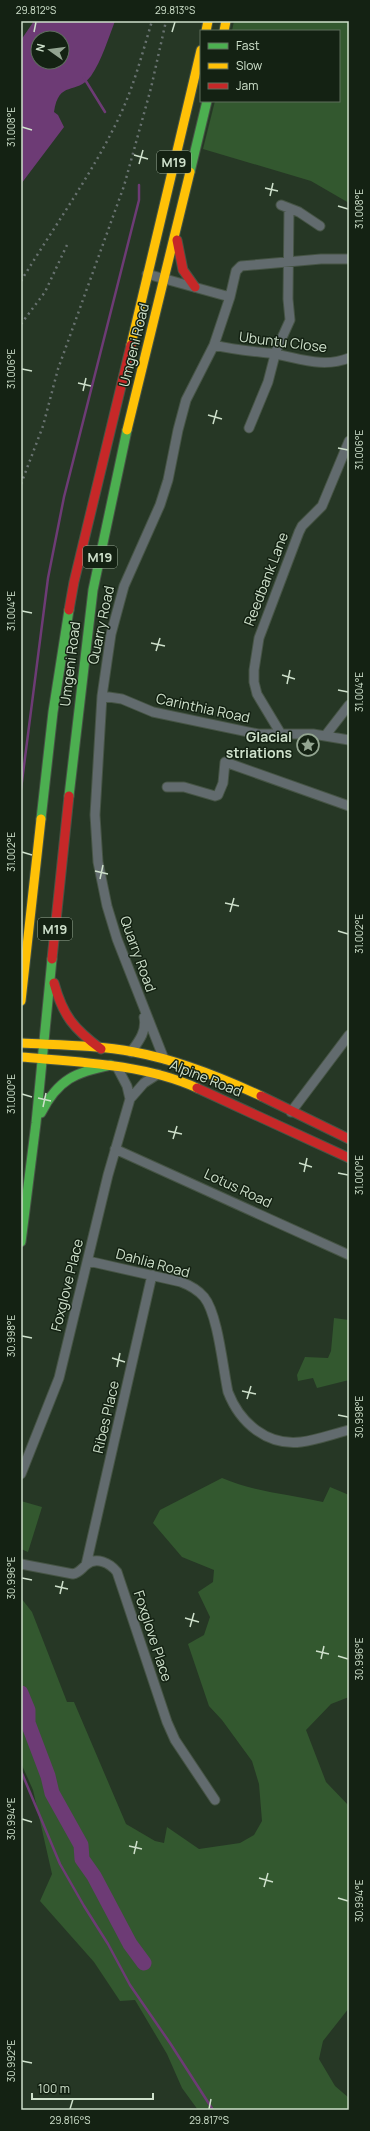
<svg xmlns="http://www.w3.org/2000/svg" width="370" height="2131" font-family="Manrope,sans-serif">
<rect width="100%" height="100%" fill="#263725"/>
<path fill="#33582f" d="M234,21H349V203L311,181L203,149L215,101H339V31H232Z
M334,1318L349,1320V1380L317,1388L313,1378L298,1381L297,1375L305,1357L328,1358L331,1351Z
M222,1478C254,1492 289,1494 323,1502L330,1487L349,1495V1697L331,1704L306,1730L326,1782L349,1806V2008L323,2041L319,2059L335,2086L349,2098V2110H198L182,2088L167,2054L135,2000L120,2001L94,1962L40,1901L52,1874L33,1790L21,1763V1598L32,1612L67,1702H74L126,1824L155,1841L164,1843L167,1827L199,1849L240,1843L254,1835L262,1821L259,1784L252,1761L222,1720L209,1706L188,1644L204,1635L210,1617L198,1592L213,1582L214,1570L182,1557L153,1523L160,1510Z
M21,1501L42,1507L28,1552L21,1549Z"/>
<path fill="#6d3b75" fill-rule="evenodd" d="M34,21H115C108,39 102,60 91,76C76,96 59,79 54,112L58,115L64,127L21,184V40ZM38,38H62V62H38Z"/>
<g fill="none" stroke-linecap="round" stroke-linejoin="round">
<path stroke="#6d3b75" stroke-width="2.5" d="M84,78L105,112
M21,789L48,578L64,497L139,200V185
M21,1771L60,1864L84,1906L108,1944L130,1985L170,2043L213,2110"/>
<path stroke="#6d3b75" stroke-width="15" d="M21,1693L28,1710V1723L48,1776L52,1793L81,1845L82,1859L94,1876L130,1944L144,1963"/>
<g stroke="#465445" stroke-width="11">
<path id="street" d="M281,205L299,212L320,226
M147,274L230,297L214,345L186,400L178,430L168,480L160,505L124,586L111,634L102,696L95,815L98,862L107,906L117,939L164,1059
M230,297L236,271L241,266L321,259H349
M214,345C234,350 249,351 269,353C297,357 321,369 349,358
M249,428L268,382L276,351L290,320L288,299L289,208
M102,696L122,699L153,712L258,734H313L349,740
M281,734L257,694L254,682V670L259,638L299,532L302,526L322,506L349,441
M325,736L349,705
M167,787H184L215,796L218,795L223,783L225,762L349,806
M131,1052C139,1041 147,1031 144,1017
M117,1067L127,1086L130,1099
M291,1112L349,1035
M115,1149L349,1255
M88,1261L181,1282C189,1285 198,1290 204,1297C218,1314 223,1369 228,1392C240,1423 267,1446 301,1442C317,1440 333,1434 349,1430
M21,1474L59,1378L108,1175L130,1099L144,1083L158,1074
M21,1564L73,1574C79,1573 81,1569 86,1565C96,1556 110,1563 117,1572L167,1722L175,1740L215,1800
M86,1565L152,1275"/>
</g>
<g stroke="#465445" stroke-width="11">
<path id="fast" d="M190,172L207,101
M69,796L93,590L127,430
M41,819L53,712L69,610
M41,1113C58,1079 76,1072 111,1065
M21,1242L36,1123L52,959"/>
</g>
<g stroke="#465445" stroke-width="11">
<path id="slow" d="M206,31L208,21
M224,31L226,21
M131,345L201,50
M127,430L190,172
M21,1001L41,819
M21,1043C59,1045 97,1045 134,1052C178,1060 220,1077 261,1096
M21,1057C79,1062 144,1064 197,1088"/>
</g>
<g stroke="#465445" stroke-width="11">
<path id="jam" d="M177,240L183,270L195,287
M69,610L74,582L131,345
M52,959L69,796
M54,983C63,1016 74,1029 101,1049
M197,1088L349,1158
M261,1096L349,1139"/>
</g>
<use href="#street" stroke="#626b6e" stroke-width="9"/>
<use href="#fast" stroke="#4caf50" stroke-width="9"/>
<use href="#slow" stroke="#ffc107" stroke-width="9"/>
<use href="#jam" stroke="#c62828" stroke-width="9"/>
<path stroke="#687270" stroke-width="2.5" stroke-dasharray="2 4" stroke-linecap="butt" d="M21,281C55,225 95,170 122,111C135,82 143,51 152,21
M21,324L45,292L67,245
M21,484L43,426L58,369L124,186L151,88L166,21"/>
</g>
<path fill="none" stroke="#cee0cb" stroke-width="1.5" d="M34,32L36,22M172,32L175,22M22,127L32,130M134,155L148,159M139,164L143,150M265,188L278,191M270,196L273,183M338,206L348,209M22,369L32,371M78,383L91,386M83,391L86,378M208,415L222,419M213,424L217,410M338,448L348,450M22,611L32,613M151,643L165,646M156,651L160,638M282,675L295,679M287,684L290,670M338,690L348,692M22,852L32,855M95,871L108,874M100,879L103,865M225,903L239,906M230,912L234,898M338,931L348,934M22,1094L32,1097M38,1098L51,1101M43,1107L46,1093M168,1131L182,1134M173,1139L177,1126M299,1163L312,1167M304,1172L307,1158M338,1173L348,1175M22,1336L32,1338M112,1358L125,1362M117,1367L120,1353M242,1391L256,1394M247,1399L251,1386M338,1415L348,1417M22,1578L32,1580M55,1586L68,1589M60,1594L63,1581M185,1618L199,1622M190,1627L194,1613M316,1651L329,1654M338,1656L348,1659M321,1659L324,1646M22,1819L32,1822M129,1846L142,1849M134,1854L137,1841M259,1878L273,1882M264,1887L268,1873M338,1898L348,1901M22,2061L32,2063M70,2109L73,2099M209,2109L211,2099"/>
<defs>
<g id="sight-ring" transform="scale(1.15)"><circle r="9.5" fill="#142213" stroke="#93a591" stroke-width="1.5"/><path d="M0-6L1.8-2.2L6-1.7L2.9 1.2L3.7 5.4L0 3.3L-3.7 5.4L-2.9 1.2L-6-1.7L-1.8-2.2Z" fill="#93a591"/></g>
</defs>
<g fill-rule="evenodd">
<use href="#sight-ring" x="308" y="745"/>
</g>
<g text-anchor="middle" stroke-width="3" stroke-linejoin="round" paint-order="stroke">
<g fill="#142213" stroke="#96a794" stroke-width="1">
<rect x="157" y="151" width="34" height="22" rx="3"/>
<rect x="83" y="546" width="34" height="22" rx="3"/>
<rect x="38" y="918" width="34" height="22" rx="3"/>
</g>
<g font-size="13" font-weight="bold" fill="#cee0cb">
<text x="174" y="167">M19</text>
<text x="100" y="562">M19</text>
<text x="55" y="934">M19</text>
</g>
<g font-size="14" fill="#cee0cb" stroke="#142213">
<text transform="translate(283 342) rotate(7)" y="5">Ubuntu Close</text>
<text transform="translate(134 345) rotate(-76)" y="5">Umgeni Road</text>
<text transform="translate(266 579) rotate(-69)" y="5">Reedbank Lane</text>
<text transform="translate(101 625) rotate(-78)" y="5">Quarry Road</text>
<text transform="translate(70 664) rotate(-83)" y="5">Umgeni Road</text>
<text transform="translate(203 708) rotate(12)" y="5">Carinthia Road</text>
<text transform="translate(138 954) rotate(70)" y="5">Quarry Road</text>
<text transform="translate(206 1078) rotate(22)" y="5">Alpine Road</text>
<text transform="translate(238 1188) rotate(25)" y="5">Lotus Road</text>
<text transform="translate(153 1263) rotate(15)" y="5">Dahlia Road</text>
<text transform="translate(67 1285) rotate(-76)" y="5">Foxglove Place</text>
<text transform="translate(106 1417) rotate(-77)" y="5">Ribes Place</text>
<text transform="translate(153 1636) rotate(72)" y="5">Foxglove Place</text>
</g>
<g font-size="14" font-weight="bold" fill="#cee0cb" stroke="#142213" text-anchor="end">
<text x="292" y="742">Glacial<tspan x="292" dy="16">striations</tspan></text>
</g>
</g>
<rect width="370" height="2131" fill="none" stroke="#142213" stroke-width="44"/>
<rect x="200" y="30" width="140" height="72" fill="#142213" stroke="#5e6e5d"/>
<rect x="208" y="43" width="20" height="6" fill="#4caf50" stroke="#5e6e5d"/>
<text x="236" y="50" font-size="12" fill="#cee0cb">Fast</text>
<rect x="208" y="63" width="20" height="6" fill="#ffc107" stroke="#5e6e5d"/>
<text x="236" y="70" font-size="12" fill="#cee0cb">Slow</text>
<rect x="208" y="83" width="20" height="6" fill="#c62828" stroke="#5e6e5d"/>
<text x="236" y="90" font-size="12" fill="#cee0cb">Jam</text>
<g transform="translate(50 50) rotate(284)"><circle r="19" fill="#142213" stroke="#5e6e5d"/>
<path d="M0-3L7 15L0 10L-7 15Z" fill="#93a591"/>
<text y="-6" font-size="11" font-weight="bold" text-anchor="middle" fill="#cee0cb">N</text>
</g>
<path d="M32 2093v6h121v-6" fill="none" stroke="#cee0cb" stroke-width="2"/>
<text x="38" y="2093" font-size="12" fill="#cee0cb" stroke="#142213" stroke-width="3" paint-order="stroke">100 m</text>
<rect x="22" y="22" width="326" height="2087" fill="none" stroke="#cee0cb" stroke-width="1.5"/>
<g font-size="10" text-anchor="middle" fill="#cee0cb">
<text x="36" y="14">29.812°S</text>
<text x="175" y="14">29.813°S</text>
<text transform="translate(11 127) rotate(-90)" y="4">31.008°E</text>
<text transform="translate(359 209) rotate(-90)" y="4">31.008°E</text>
<text transform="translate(11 369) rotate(-90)" y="4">31.006°E</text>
<text transform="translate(359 450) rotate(-90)" y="4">31.006°E</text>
<text transform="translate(11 611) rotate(-90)" y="4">31.004°E</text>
<text transform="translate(359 692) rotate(-90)" y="4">31.004°E</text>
<text transform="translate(11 852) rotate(-90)" y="4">31.002°E</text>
<text transform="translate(359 934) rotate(-90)" y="4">31.002°E</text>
<text transform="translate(11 1094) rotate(-90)" y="4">31.000°E</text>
<text transform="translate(359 1175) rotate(-90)" y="4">31.000°E</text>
<text transform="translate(11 1336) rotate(-90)" y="4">30.998°E</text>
<text transform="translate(359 1417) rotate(-90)" y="4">30.998°E</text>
<text transform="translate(11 1578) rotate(-90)" y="4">30.996°E</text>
<text transform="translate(359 1659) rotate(-90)" y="4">30.996°E</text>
<text transform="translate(11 1819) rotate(-90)" y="4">30.994°E</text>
<text transform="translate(359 1901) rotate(-90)" y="4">30.994°E</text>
<text transform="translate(11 2061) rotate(-90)" y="4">30.992°E</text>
<text x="70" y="2124">29.816°S</text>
<text x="209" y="2124">29.817°S</text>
</g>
</svg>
